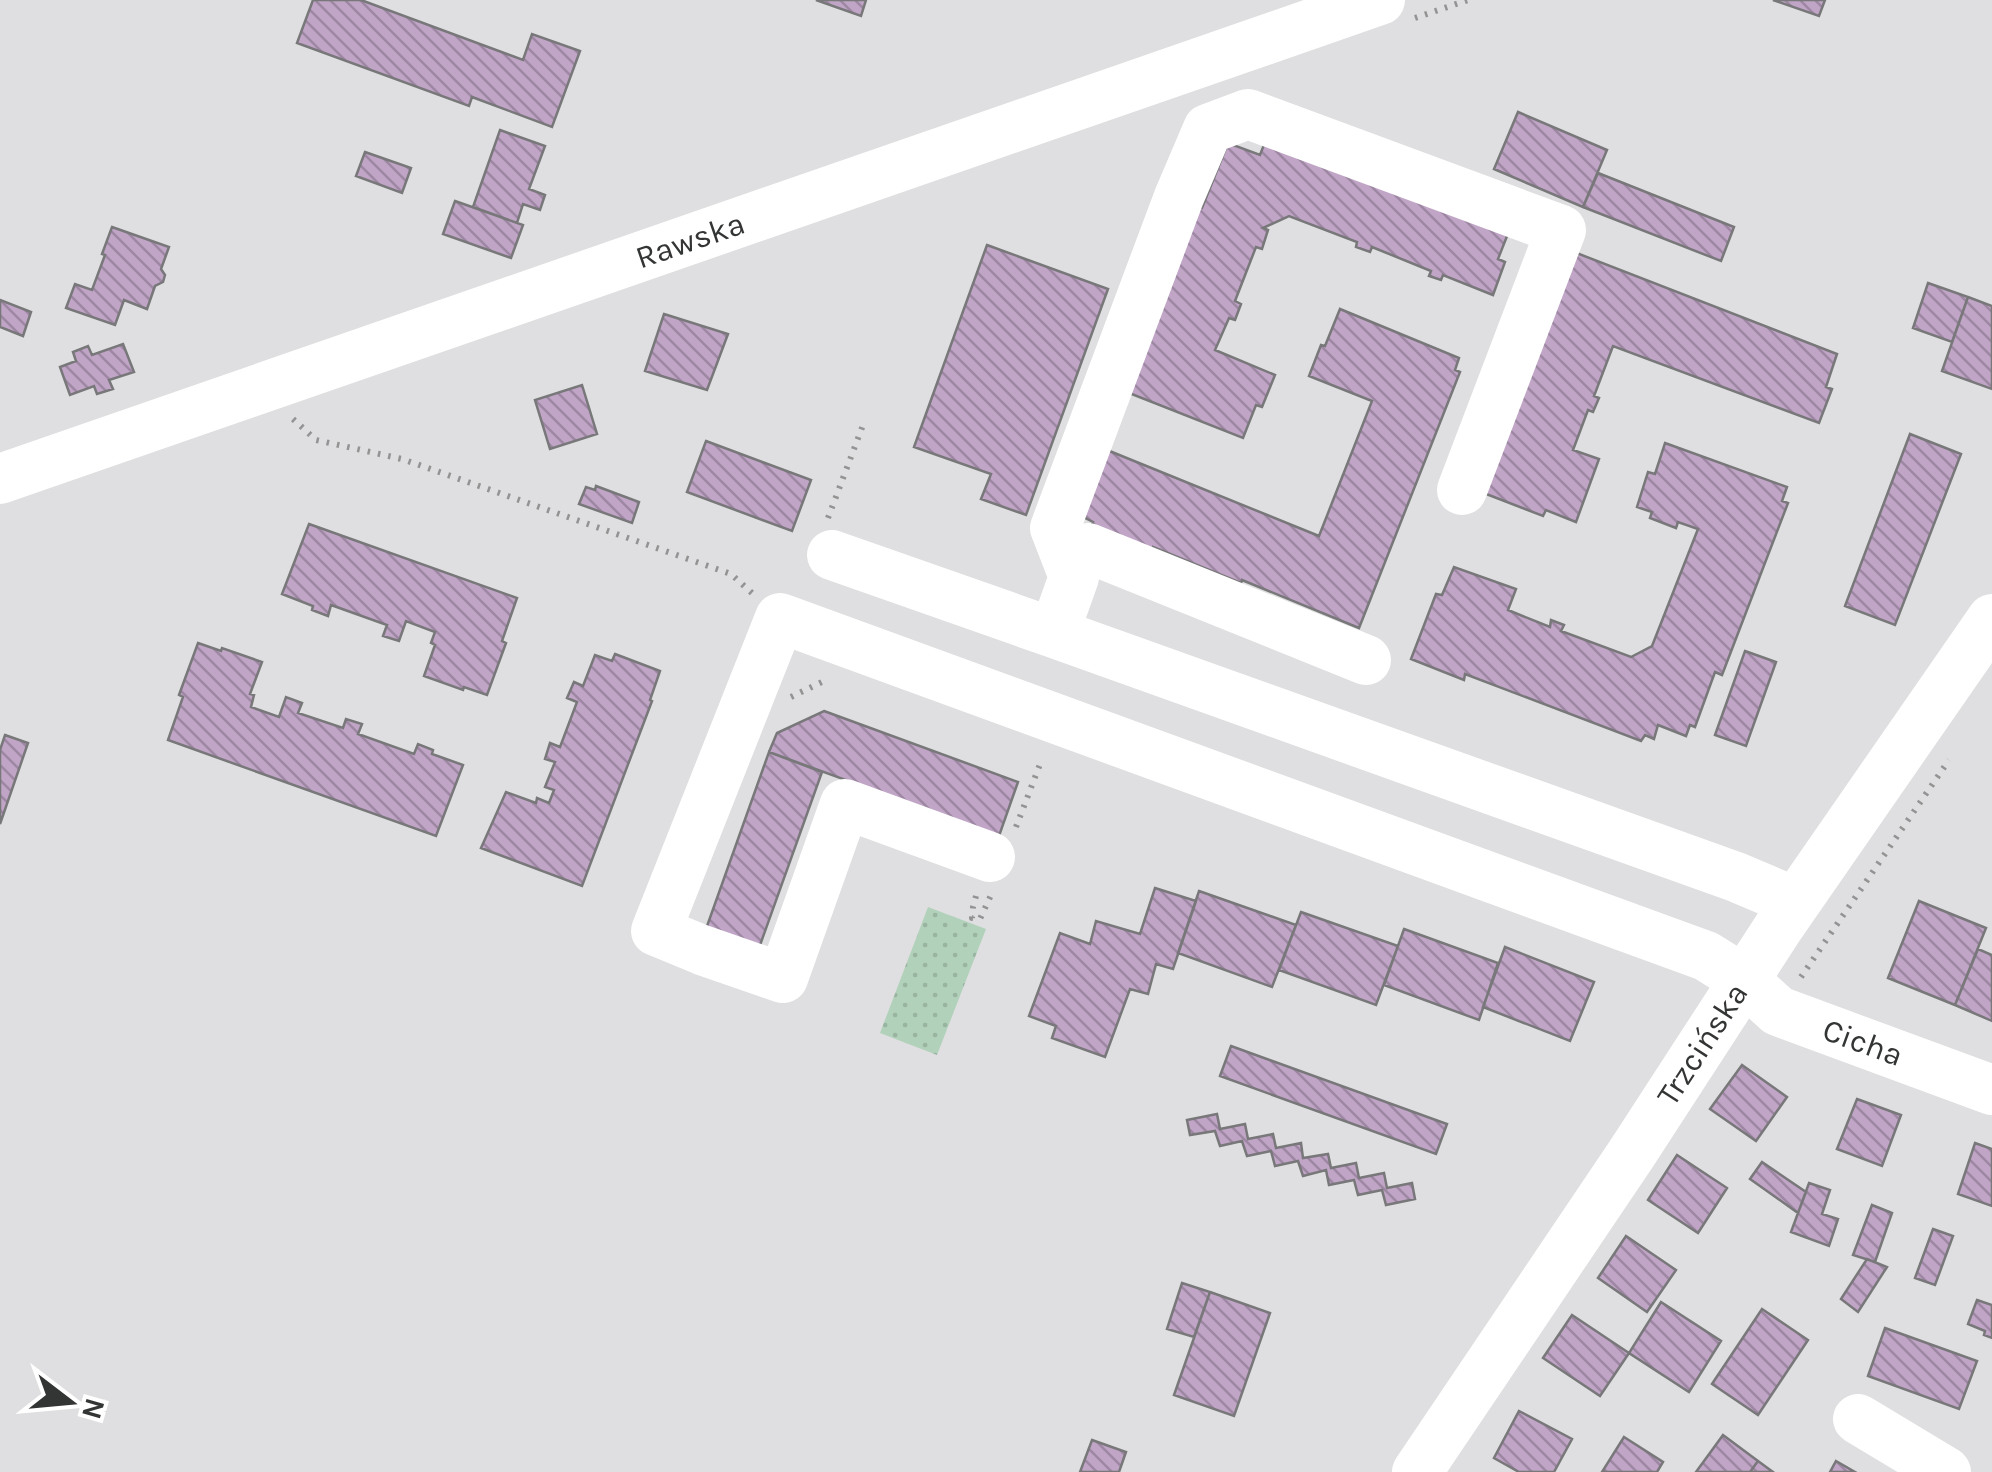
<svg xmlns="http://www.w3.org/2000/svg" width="1992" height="1472" font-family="Karla,sans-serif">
<defs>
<pattern id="park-dots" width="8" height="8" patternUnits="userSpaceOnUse" patternTransform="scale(2.5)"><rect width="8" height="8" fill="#b1d1ba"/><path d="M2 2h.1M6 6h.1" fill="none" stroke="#99b4a0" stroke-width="1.8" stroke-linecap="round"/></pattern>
<pattern id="building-back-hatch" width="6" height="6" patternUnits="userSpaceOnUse" patternTransform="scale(2.5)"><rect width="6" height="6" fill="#c0a5c7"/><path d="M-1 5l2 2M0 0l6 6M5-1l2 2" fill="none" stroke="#9d87a2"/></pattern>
</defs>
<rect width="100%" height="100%" fill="#dfdfe1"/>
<path fill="url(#park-dots)" d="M928,907L986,929L937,1055L880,1033Z"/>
<path fill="url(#building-back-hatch)" stroke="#787779" stroke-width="2.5" d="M313,0H361L523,60L532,34L580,51L552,127L472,97L469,106L297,43Z
M816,0H866L861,16Z
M1773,0H1825L1819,16Z
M1518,112L1607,150L1583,207L1494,169Z
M500,130L545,146L529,189L545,195L540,210L523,204L517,223L473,207Z
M1267,137L1511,226L1498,259L1505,262L1493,295L1443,275L1441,280L1429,276L1431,271L1372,247L1370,252L1356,247L1357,242L1289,216L1263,228L1268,230L1262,249L1256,247L1235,301L1241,304L1235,320L1229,318L1215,350L1275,375L1262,407L1256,405L1243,438L1124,391L1194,205L1202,208L1228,143L1260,155Z
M365,152L411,168L402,193L356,176Z
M1598,173L1734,227L1721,261L1583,207Z
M455,201L523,225L511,258L443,234Z
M112,227L169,247L161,269L165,275L163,282L155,286L147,309L124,300L115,325L66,308L75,284L92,290L105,255L102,254Z
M987,245L1108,289L1026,515L981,499L991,474L914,447Z
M1574,252L1837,354L1826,387L1832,389L1819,423L1613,346L1594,396L1599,398L1593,412L1588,410L1573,450L1599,459L1576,522L1546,510L1543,516L1481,492Z
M1928,283L1968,297L1952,342L1913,328Z
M1968,297L1992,306V389L1942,371Z
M0,300L31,312L23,336L0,327Z
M1340,309L1459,358L1455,370L1460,372L1359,628L1242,580L1241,583L1153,547L1152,551L1091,527L1093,522L1081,516L1107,450L1319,536L1372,401L1309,376L1321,345L1325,346Z
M664,314L728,334L707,390L645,371Z
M123,344L134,372L109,380L113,389L97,394L94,386L70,395L60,367L76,361L73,352L88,346L92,355Z
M582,385L597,434L550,449L535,400Z
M1910,434L1961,454L1895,625L1845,606Z
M706,441L811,480L792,531L687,492Z
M1665,443L1787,487L1782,501L1788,503L1722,675L1715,672L1695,727L1690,725L1686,736L1658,725L1654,739L1645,735L1641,741L1465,674L1464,680L1411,659L1436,594L1442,595L1454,567L1516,589L1508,610L1550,627L1551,620L1564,625L1561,631L1631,657L1652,646L1698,529L1678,522L1676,528L1650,518L1652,512L1637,507L1648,472L1655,474Z
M596,486L639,502L632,523L579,504L586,487L595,490Z
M309,524L517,598L502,641L506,643L487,695L464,687L463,690L424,676L435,645L431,643L435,632L406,621L399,641L383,636L387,625L331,605L328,616L312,610L313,606L282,594Z
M198,643L221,651L222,648L262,662L250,694L254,695L251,707L279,717L286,697L302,703L298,713L343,728L346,719L362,724L358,734L414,754L418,744L433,750L432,754L463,765L436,836L168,740L183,697L179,695Z
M1745,651L1776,662L1746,746L1715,735Z
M615,654L660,671L650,700L652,701L582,886L481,848L506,792L536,803L537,798L549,803L554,790L545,787L555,762L545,759L550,743L560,747L577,702L567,698L574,682L583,686L595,655L612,661Z
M824,711L1018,782L999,836L769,752L777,733Z
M5,735L28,743L0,824V750Z
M769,752L822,772L759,948L706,929Z
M1155,888L1196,901L1173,969L1156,964L1148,994L1130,989L1105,1057L1052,1038L1056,1026L1029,1016L1060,933L1090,944L1096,921L1140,934Z
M1199,891L1296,925L1272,987L1178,953Z
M1919,901L1986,928L1955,1005L1888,978Z
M1301,912L1398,946L1376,1005L1279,970Z
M1404,929L1498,963L1479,1020L1384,985Z
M1505,947L1594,982L1570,1041L1483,1007Z
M1978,949L1992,955V1021L1955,1005Z
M1231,1046L1447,1124L1436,1154L1220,1076Z
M1742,1065L1787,1097L1756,1141L1710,1109Z
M1857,1099L1901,1115L1882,1166L1837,1149Z
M1217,1114L1220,1129L1245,1124L1248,1139L1273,1134L1276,1148L1301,1143L1303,1158L1328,1154L1331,1168L1356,1163L1359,1178L1384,1173L1387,1188L1412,1183L1415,1199L1386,1205L1382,1190L1358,1195L1354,1180L1329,1185L1326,1170L1303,1176L1298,1161L1275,1166L1271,1151L1247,1156L1242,1141L1220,1146L1215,1131L1190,1135L1187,1120Z
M1975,1143L1992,1149V1206L1958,1194Z
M1677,1155L1727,1188L1698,1233L1648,1200Z
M1762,1162L1806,1192L1798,1213L1750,1179Z
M1809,1183L1830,1190L1822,1214L1838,1219L1829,1246L1791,1232Z
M1872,1205L1892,1213L1875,1262L1853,1255Z
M1933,1229L1953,1236L1935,1285L1915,1278Z
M1626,1236L1676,1270L1647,1312L1598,1278Z
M1867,1259L1887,1267L1858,1312L1841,1299Z
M1182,1283L1210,1292L1194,1337L1167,1329Z
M1210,1292L1270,1313L1234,1416L1174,1395Z
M1977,1300L1992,1305V1338L1984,1335L1985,1331L1968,1324Z
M1661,1302L1721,1341L1689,1392L1629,1353Z
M1762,1309L1808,1340L1758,1415L1712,1384Z
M1572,1315L1629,1353L1600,1396L1543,1358Z
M1885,1328L1977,1361L1959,1409L1868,1376Z
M1519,1411L1572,1439L1554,1472H1519L1494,1458Z
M1723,1435L1758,1461L1750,1472H1696Z
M1624,1437L1663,1462L1657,1472H1602Z
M1092,1440L1126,1452L1119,1472H1080Z
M1758,1461L1773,1472H1750Z
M1836,1461L1855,1472H1830Z"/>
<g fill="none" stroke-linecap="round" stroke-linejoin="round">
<path stroke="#939394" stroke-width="6" stroke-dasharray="2.5 8" stroke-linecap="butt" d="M1415,18L1468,0
M293,419L316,440L402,459L731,574L753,594
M828,518L863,425
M791,697L826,680
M1016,827L1042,759
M976,896L973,907L972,918L980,919L991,895
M1801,977L1949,760"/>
<path stroke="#fff" stroke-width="50" d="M0,479L1380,0
M1462,490L1561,230L1248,114L1208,129L1179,197L1055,528L1074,577L1054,633L1736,877L1795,902
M832,555L1054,633
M1066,556L1088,548L1366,660
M990,857L845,804L783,978L702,950L656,931L780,618L1706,956L1743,979L1778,1011L1992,1090
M1858,1419L1946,1472
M1417,1472L1632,1153L1780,925L1992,619"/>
</g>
<g text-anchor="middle" stroke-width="8" stroke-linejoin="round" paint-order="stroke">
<g font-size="32" fill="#333434" stroke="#fff">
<text transform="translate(690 240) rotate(-19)" y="11">Rawska</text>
<text transform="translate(1863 1042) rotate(20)" y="11">Cicha</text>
<text transform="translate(1702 1044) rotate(-57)" y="11">Trzcińska</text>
</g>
</g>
<g transform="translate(70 1402) rotate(106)" stroke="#ffffff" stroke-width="8" paint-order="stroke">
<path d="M0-8L18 38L0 25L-18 38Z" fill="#333434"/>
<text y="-15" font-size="28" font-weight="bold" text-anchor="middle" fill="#333434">N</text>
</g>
</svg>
